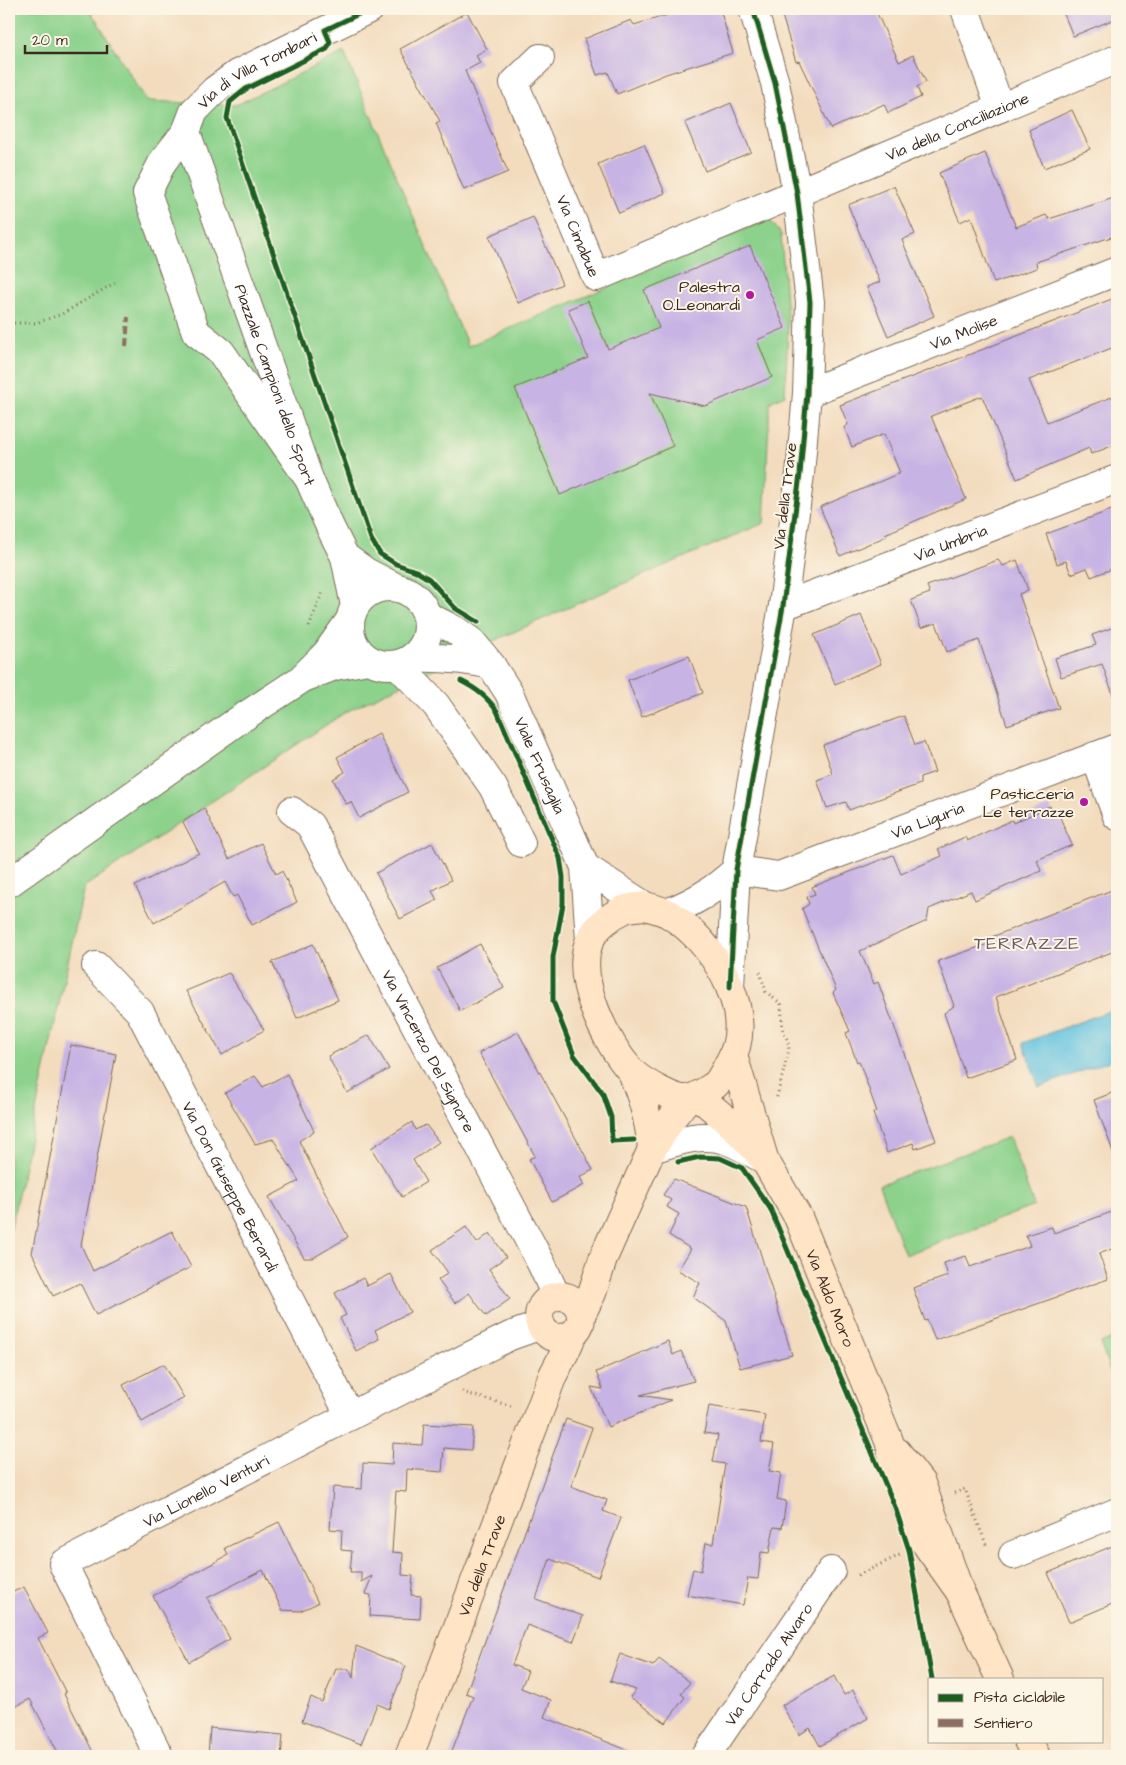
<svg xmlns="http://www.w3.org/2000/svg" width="1126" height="1765" font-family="'Architects Daughter',sans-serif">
<rect width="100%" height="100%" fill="#fcf5e5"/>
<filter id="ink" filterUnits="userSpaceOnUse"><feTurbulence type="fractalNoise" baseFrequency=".02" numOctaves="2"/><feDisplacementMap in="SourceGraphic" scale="10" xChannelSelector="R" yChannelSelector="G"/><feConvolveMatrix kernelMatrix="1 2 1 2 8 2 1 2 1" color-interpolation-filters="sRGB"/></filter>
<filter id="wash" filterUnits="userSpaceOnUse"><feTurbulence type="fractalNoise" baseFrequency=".0096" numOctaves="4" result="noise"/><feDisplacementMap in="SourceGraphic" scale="20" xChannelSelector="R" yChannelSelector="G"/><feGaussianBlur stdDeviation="1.12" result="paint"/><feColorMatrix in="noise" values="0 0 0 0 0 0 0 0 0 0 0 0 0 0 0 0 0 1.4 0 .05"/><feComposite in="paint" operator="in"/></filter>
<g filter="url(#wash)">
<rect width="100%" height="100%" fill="#f3dcbe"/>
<path fill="#8cd28c" stroke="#647e55" d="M9,9H89L96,20L99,21L98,23L147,101L236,105L344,52L468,346L769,219L781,234L788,329L785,395L770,402L764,523C623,584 481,643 344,713L84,887L9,1236Z
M1009,1137L1034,1206L905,1255L879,1185Z
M1117,1337V1390L1100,1343Z"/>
<path fill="#62c2e0" stroke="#4e767f" d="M1117,1008V1058L1039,1087L1023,1043Z"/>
<g id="blocks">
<path fill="#c7b3e4" d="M688,9H720L733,53L666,74L617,94L608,72L597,75L584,39L631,20L634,25Z
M780,9H875L899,62L913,55L926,82L917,87L921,97L888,113L884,104L831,129L799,61L796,62Z
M1062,9H1117V18L1073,36Z
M467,12L487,49L476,55L480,63L465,71L508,172L464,190L436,123L440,121L400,49Z
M731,103L751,152L705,171L685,123Z
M1072,110L1090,149L1044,168L1029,130Z
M644,144L665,193L619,213L598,164Z
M985,153L1016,227L1046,215L1049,219L1117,197V235L1036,262L1037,268L994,283L971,217L960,222L939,173Z
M894,186L915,234L902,240L934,316L888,336L867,287L880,282L848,205Z
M533,217L562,284L518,303L489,236Z
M750,246L785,328L757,340L772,377L705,406L650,393L673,446L560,495L515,388L588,358L568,309L588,301L608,349L659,328L644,290Z
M1117,297V346L1029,380L1047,422L1117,395V444L1091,454L1089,448L1017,479L982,396L931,416L966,499L885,534L887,536L840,556L820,507L900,473L884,434L852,447L844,427L848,425L840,405Z
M1117,508V567L1091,577L1087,568L1071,574L1066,561L1057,564L1046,534Z
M998,560L1003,566L1017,560L1028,590L1019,594L1059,708L1007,725L979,640L947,652L936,623L921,628L911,600L930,593L927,586Z
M861,615L881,664L835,684L814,635Z
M1117,626V696L1114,697L1102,664L1061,677L1055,658L1096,645L1092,635Z
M689,656L703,693L642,717L628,680Z
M904,716L915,745L924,742L935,772L920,777V784L849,810L846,802L827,808L817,780L833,774L823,745Z
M379,734L408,792L359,818L351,802L346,804L333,779L345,772L337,757Z
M1050,806L1054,817L1059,815L1072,845L1037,860L1041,871L975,900L971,891L929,909L927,921L860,951L874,984L878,982L936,1141L915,1149L913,1143L887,1153L873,1113L877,1112L859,1061L857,1062L846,1033L850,1031L833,993L836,990L802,909L809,904L807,897L815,894L812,887L893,855L901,874L942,856L938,849L965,837L967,841L1012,820L1013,823Z
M204,808L229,859L261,843L276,874L282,871L297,902L252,925L237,895L233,897L225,882L154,923L135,886L199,853L183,822Z
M432,843L451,880L432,891L437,900L400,919L376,873Z
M1117,888V950L996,997L1017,1060L966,1078L944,1013L954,1006L938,961L991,943L989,938Z
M313,944L338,1000L297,1018L272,962Z
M480,944L504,988L460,1011L437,968Z
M229,973L264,1030L222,1055L186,991Z
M518,1032L593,1170L580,1177L584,1185L552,1202L529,1159L535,1156L479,1053Z
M369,1035L389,1069L347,1093L328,1056Z
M71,1045L116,1054L81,1245L93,1271L172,1231L191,1267L96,1315L80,1283L53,1296L32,1253Z
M287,1074L314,1131L299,1141L348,1237L313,1258H304L269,1197L299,1181L273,1139L255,1144L225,1093L255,1076L263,1087Z
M1117,1091V1157H1115L1094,1100Z
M412,1122L415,1130L426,1125L439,1142L413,1160L426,1182L402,1197L371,1148Z
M674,1179L746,1207L792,1355L740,1368L726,1321L693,1297L700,1283L678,1270L691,1249L669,1235L679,1214L667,1207L671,1200L663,1195Z
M1117,1210V1247L1099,1254L1108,1279L935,1340L927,1320L925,1321L913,1288L948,1276L944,1263L966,1256L970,1267L1030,1246L1026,1235L1052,1227L1054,1233Z
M466,1227L477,1243L490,1233L506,1257L489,1269L510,1299L486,1316L469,1293L455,1303L438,1280L448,1273L432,1250Z
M391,1274L410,1312L375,1330L379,1339L356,1351L340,1318L346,1315L335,1293L363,1278L367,1286Z
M668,1341L673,1355L681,1351L694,1381L640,1395L671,1400L608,1427L591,1387L603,1389L596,1372Z
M164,1364L184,1398L142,1422L123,1385Z
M709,1406L765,1415L761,1442L774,1444L769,1471L781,1473L777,1499L786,1501L782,1528L774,1527L769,1553L761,1552L758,1579L748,1578L743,1605L687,1595L693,1569L701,1571L706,1543L713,1544L725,1464L713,1462L718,1435L704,1433Z
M566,1419L592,1428L571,1486L607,1500L603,1511L621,1518L598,1577L550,1559L536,1599L583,1616L573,1642L527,1625L512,1665L528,1671L521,1688L551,1700L544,1717L640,1755L639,1756H450L473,1696L466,1693Z
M424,1424L473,1427L471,1450L444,1448L442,1472L407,1469L406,1492L396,1491L392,1552L403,1553L402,1575L413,1576L411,1595L421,1596L420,1619L370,1616L371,1595L365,1594L372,1576L361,1582V1572H350L352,1551L341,1550L342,1530L330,1529L333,1487L362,1489L363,1463L392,1465L393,1443L422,1445Z
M279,1522L318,1603L300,1611L282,1610L263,1570L207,1598L230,1639L189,1662L153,1596L228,1555L225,1548Z
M1117,1544V1602L1069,1622L1048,1573Z
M24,1587L48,1633L38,1638L66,1693L64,1694L95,1756H60L30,1699L9,1710V1594Z
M356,1646L406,1666L389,1709L377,1704L361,1744L302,1721L311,1697L322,1702L336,1669H349L353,1678Z
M620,1654L653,1666L659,1659L690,1682L681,1694L685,1697L666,1723L630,1697L636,1690L610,1681Z
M834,1676L844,1695L853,1690L868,1718L820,1746L810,1728L799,1735L782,1705Z
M210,1728L283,1735L281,1756H208Z"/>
</g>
</g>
<g filter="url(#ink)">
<use href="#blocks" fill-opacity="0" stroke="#7b6856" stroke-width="1"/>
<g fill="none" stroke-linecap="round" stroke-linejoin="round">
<g stroke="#7b6856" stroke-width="30">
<g id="minor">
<path d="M965,9L1000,108"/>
<path id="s1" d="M540,58L514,83L596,277L1117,59"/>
<path id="s2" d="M186,132L309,479L330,527L345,557L355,606"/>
<path id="s3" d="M807,393L1117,271"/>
<path id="s4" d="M309,479L221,352L196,332L147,193L163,161L186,132L194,111L215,90L237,74L369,9"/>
<path d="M345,557L366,572L395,587"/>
<path id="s5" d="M783,606L1117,479"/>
<path d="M398,665L436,705L493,787L521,843"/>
<path d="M306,677L335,666L368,660"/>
<path d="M1095,756L1117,816"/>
<path id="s6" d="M292,811L310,825L542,1265L556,1296"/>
<path id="s7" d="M736,870L779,876L1117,748"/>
<path d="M9,883L236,722L300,680L326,654L350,620"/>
<path id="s8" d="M96,966L140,1012L350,1416"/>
<path d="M1013,1555L1117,1512"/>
<path id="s9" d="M159,1756L63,1564L350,1416L510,1336L541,1325"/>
<path id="s10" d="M706,1756L831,1571"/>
</g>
</g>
<g stroke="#7b6856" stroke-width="30">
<g id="tertiary">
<circle cx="389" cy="626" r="39"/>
<path id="s11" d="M427,616L455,630L472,642L491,665L509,693L585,867L590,940"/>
<path d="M412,658C440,657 465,659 491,665"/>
<path d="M585,867L645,906"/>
<path d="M667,913C696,901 713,891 736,870"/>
<path d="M730,987L736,870L783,606L800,474L807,393L810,302L797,193L775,83L753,9"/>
<path d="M652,1149C675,1142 700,1132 725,1140C738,1144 751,1153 764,1159"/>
</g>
</g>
<g stroke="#7b6856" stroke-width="30">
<g id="secondary">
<path d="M645,906C652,908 660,910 667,913C671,915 675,919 679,921C718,950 757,1016 729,1063C725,1070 721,1080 715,1085C707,1090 698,1097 688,1099C680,1100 671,1096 663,1092C653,1087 640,1080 632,1072C606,1044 573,977 590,940C596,927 610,916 623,910C629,907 638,907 645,906Z"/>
<path d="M733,1055L763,1155"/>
<path d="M632,1072C643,1100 649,1119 652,1149"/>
<path id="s12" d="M698,1096L735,1127L764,1159L798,1217L889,1441L905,1503L914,1527L960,1592"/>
<circle cx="560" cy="1317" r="21"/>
<path d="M581,1315L592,1293L604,1256L652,1149L672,1118L687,1099"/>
<path d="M897,1452L921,1483L960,1592L1000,1679"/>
<path d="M1028,1741L1036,1756"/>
<path id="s13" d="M409,1756L553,1375L566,1350L573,1334"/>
</g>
</g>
<path stroke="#7b6856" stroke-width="3" stroke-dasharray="1 4" stroke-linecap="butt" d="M9,323H36L62,314L116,282
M309,627L323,591
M760,972L766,992L781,1004L783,1031L788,1041L789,1050L776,1100
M462,1392L511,1406
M954,1493L965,1489L987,1547
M858,1575L900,1555"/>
<use href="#minor" stroke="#fff" stroke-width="28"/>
<use href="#tertiary" stroke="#fff" stroke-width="28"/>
<use href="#secondary" stroke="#ffe4c6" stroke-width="28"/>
<path stroke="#8d6e63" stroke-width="4" stroke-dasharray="8 4" stroke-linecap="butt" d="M126,346L128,317"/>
<g stroke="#fcf5e5" stroke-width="8">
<path id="cycleway" d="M369,9L325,30L330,42L327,49L246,89L230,102L227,118L371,539L380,554L396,564L416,571L429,579L455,608L478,622
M461,681C477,689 487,697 497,711L560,858L563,877V904L553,957V1001L574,1055L603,1094L611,1117L612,1141L634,1140
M730,987L736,870L783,606L800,474L807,393L810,302L797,193L775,83L753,9
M678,1162L700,1157L720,1158L742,1168L770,1208L895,1507L909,1550L932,1679"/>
</g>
<use href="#cycleway" stroke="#1b5e20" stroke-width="5"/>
</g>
</g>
<g fill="#b5179e" stroke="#fcf5e5" stroke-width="2">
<circle cx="750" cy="295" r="5"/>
<circle cx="1084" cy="802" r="5"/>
</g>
<g text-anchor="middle" stroke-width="4" stroke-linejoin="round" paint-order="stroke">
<g font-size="16" fill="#3b2a1e" stroke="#fcf5e5">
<text dy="6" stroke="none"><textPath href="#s4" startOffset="505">Via di Villa Tombari</textPath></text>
<text dy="6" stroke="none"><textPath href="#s1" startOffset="638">Via della Conciliazione</textPath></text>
<text dy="6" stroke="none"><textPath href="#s1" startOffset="202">Via Cimabue</textPath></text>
<text dy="6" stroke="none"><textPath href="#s3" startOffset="168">Via Molise</textPath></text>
<text dy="6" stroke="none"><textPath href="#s2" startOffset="268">Piazzale Campioni dello Sport</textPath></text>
<text transform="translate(784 496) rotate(-83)" y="6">Via della Trave</text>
<text dy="6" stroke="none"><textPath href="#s5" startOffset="179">Via Umbria</textPath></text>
<text dy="6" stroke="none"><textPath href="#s11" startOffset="194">Viale Frusaglia</textPath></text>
<text dy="6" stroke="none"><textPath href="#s7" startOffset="202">Via Liguria</textPath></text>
<text dy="6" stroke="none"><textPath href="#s6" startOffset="278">Via Vincenzo Del Signore</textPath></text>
<text dy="6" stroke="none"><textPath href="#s8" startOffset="260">Via Don Giuseppe Berardi</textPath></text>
<text dy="6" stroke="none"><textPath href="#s12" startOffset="246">Via Aldo Moro</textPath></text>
<text dy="6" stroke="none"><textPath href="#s9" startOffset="375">Via Lionello Venturi</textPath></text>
<text dy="6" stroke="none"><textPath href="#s13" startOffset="204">Via della Trave</textPath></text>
<text dy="6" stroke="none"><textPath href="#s10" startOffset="111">Via Corrado Alvaro</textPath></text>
</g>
<g font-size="16" fill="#3b2a1e" stroke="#fcf5e5" text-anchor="end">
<text x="740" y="292">Palestra<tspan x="740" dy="18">O.Leonardi</tspan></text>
<text x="1074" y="799">Pasticceria<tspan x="1074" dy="18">Le terrazze</tspan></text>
</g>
<g font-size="18" letter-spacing="1" fill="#6c5a63" stroke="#fcf5e5">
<text x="1027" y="949">TERRAZZE</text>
</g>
</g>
<rect width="1126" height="1765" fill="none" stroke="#fcf5e5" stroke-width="30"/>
<rect x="928" y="1678" width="175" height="65" fill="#fcf5e5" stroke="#afa495"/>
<rect x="938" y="1694" width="25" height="8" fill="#1b5e20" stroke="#afa495"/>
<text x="974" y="1702" font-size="15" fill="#3b2a1e">Pista ciclabile</text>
<rect x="938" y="1719" width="25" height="8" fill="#8d6e63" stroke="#afa495"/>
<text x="974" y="1728" font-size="15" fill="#3b2a1e">Sentiero</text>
<path d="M25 45v8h82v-8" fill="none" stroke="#3b2a1e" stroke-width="2.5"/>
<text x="32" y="45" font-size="15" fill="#3b2a1e" stroke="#fcf5e5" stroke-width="4" paint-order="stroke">20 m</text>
</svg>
